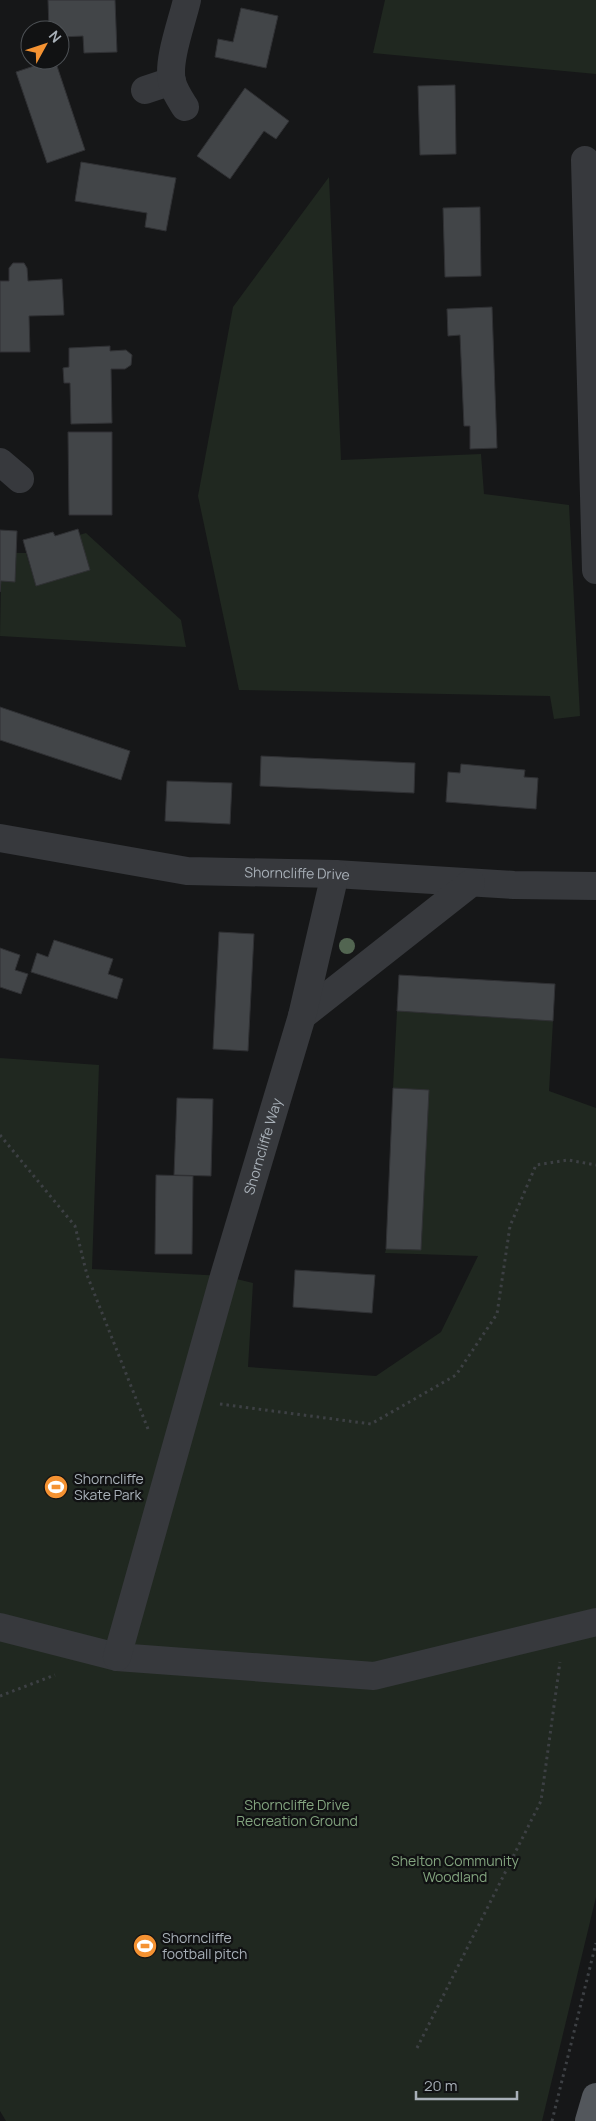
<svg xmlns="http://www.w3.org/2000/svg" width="596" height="2121" font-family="Manrope,sans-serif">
<rect width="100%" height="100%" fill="#161718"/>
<path fill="#202820" d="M385,0H596V74L373,53Z
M329,177L341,460L481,454L484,494L569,505L580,716L554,719L550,696L239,690L198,496L233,307Z
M86,533L181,620L186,647L0,636L1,581L15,582L16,553H26L36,586L79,535Z
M397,1011L553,1021L549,1091L596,1108V1897L542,2121H6L0,2111V1058L99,1065L92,1269L224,1276L253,1283L248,1367L376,1376L441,1332L478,1256L385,1253L386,1249L421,1250L428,1090L393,1088Z"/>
<path fill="#424548" stroke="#303134" d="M48,0H115L117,52L84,53L83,36L60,37V30H49Z
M241,8L278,16L266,68L215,57L218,39L233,42Z
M52,60H55L85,150L47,163L16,72Z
M455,85L456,154L420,155L418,86Z
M245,88L289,121L276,139L264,131L230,179L197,156Z
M81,162L176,178L166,231L145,227L147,213L75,201Z
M480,207L481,276L445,277L443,208Z
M13,263H24L27,268L28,281L62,279L64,315L29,316L30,352H0V281H9V268Z
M492,307L497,448L470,449V426H464L460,335L448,336L447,309Z
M110,346V351L126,350L132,355L131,365L125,369H111L112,423L71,424L70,383H64L63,368L69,367V348Z
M68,432H112V515H69Z
M78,529L90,570L36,586L23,540L53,532L55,536Z
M0,530L17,531L15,582L1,581L0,592Z
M0,707L130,751L121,780L0,740Z
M261,756L415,763L414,793L260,786Z
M461,764L525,770L524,777L538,778L536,809L446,802L448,772L460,773Z
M167,781L232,783L230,824L165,821Z
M219,932L254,934L248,1051L213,1049Z
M54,940L113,959L108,974L123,979L117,999L31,972L37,953L48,957Z
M0,948L20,955L15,970L28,974L21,994L0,987Z
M399,975L555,984L553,1021L397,1011Z
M393,1088L429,1090L421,1250L386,1249Z
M177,1098L213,1099L211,1176L174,1175Z
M156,1175L193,1176L192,1254H155Z
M295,1270L375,1275L372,1313L293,1307Z"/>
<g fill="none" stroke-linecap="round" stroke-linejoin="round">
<path stroke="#3d4044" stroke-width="3" stroke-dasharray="2.5 4" stroke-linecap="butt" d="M0,1135L75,1226L87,1275L148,1429
M220,1404L371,1424L456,1375L497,1314L510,1226L536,1165L568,1160L596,1165
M0,1696L55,1675
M417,2048L541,1801L560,1662
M552,2121L596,1943"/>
<g stroke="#37393d" stroke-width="28">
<path d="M145,90L172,81"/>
<path d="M185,107C180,99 175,92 172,82C167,61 182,22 187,0"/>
<path d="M585,160L596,570"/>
<path d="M0,462L20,479"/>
<path id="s1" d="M0,838L187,871L335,874L514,885L596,886"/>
<path d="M302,1016L471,883"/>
<path d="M0,1627L117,1657L374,1676L596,1622"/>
<path id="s2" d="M117,1657L224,1276L302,1016L335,874"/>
</g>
<path stroke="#53575c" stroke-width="28" d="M589,2121L596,2097"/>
</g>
<circle fill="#526551" cx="347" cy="946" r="8"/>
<defs>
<g id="stadium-disc" transform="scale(1.25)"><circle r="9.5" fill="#f49232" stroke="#111213"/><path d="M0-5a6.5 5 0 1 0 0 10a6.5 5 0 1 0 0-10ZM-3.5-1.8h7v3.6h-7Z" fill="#fff"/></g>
</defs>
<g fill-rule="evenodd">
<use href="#stadium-disc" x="56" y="1487"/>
<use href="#stadium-disc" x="145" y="1946"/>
</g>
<g text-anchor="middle" stroke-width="4.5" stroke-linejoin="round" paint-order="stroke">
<g font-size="14" fill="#a8b0b8" stroke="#111213">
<text dy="5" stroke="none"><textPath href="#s1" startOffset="300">Shorncliffe Drive</textPath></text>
<text dy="5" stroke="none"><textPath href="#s2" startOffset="531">Shorncliffe Way</textPath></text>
</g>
<g font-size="14" fill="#a8b0b8" stroke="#111213" text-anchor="start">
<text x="74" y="1484">Shorncliffe<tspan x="74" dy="16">Skate Park</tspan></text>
<text x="162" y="1943">Shorncliffe<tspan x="162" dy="16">football pitch</tspan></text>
</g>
<g font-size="14" fill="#83a47f" stroke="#111213">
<text x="297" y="1810">Shorncliffe Drive<tspan x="297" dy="16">Recreation Ground</tspan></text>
<text x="455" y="1866">Shelton Community<tspan x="455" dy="16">Woodland</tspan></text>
</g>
</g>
<g transform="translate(45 45) rotate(50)"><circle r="24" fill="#111213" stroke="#4d5155"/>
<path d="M0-4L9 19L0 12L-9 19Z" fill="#f49232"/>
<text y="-8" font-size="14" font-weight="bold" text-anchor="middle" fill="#a8b0b8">N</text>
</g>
<path d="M416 2091v8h101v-8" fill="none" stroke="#a8b0b8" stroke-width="2.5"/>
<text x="424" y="2091" font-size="15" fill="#a8b0b8" stroke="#111213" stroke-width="4" paint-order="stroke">20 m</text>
</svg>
